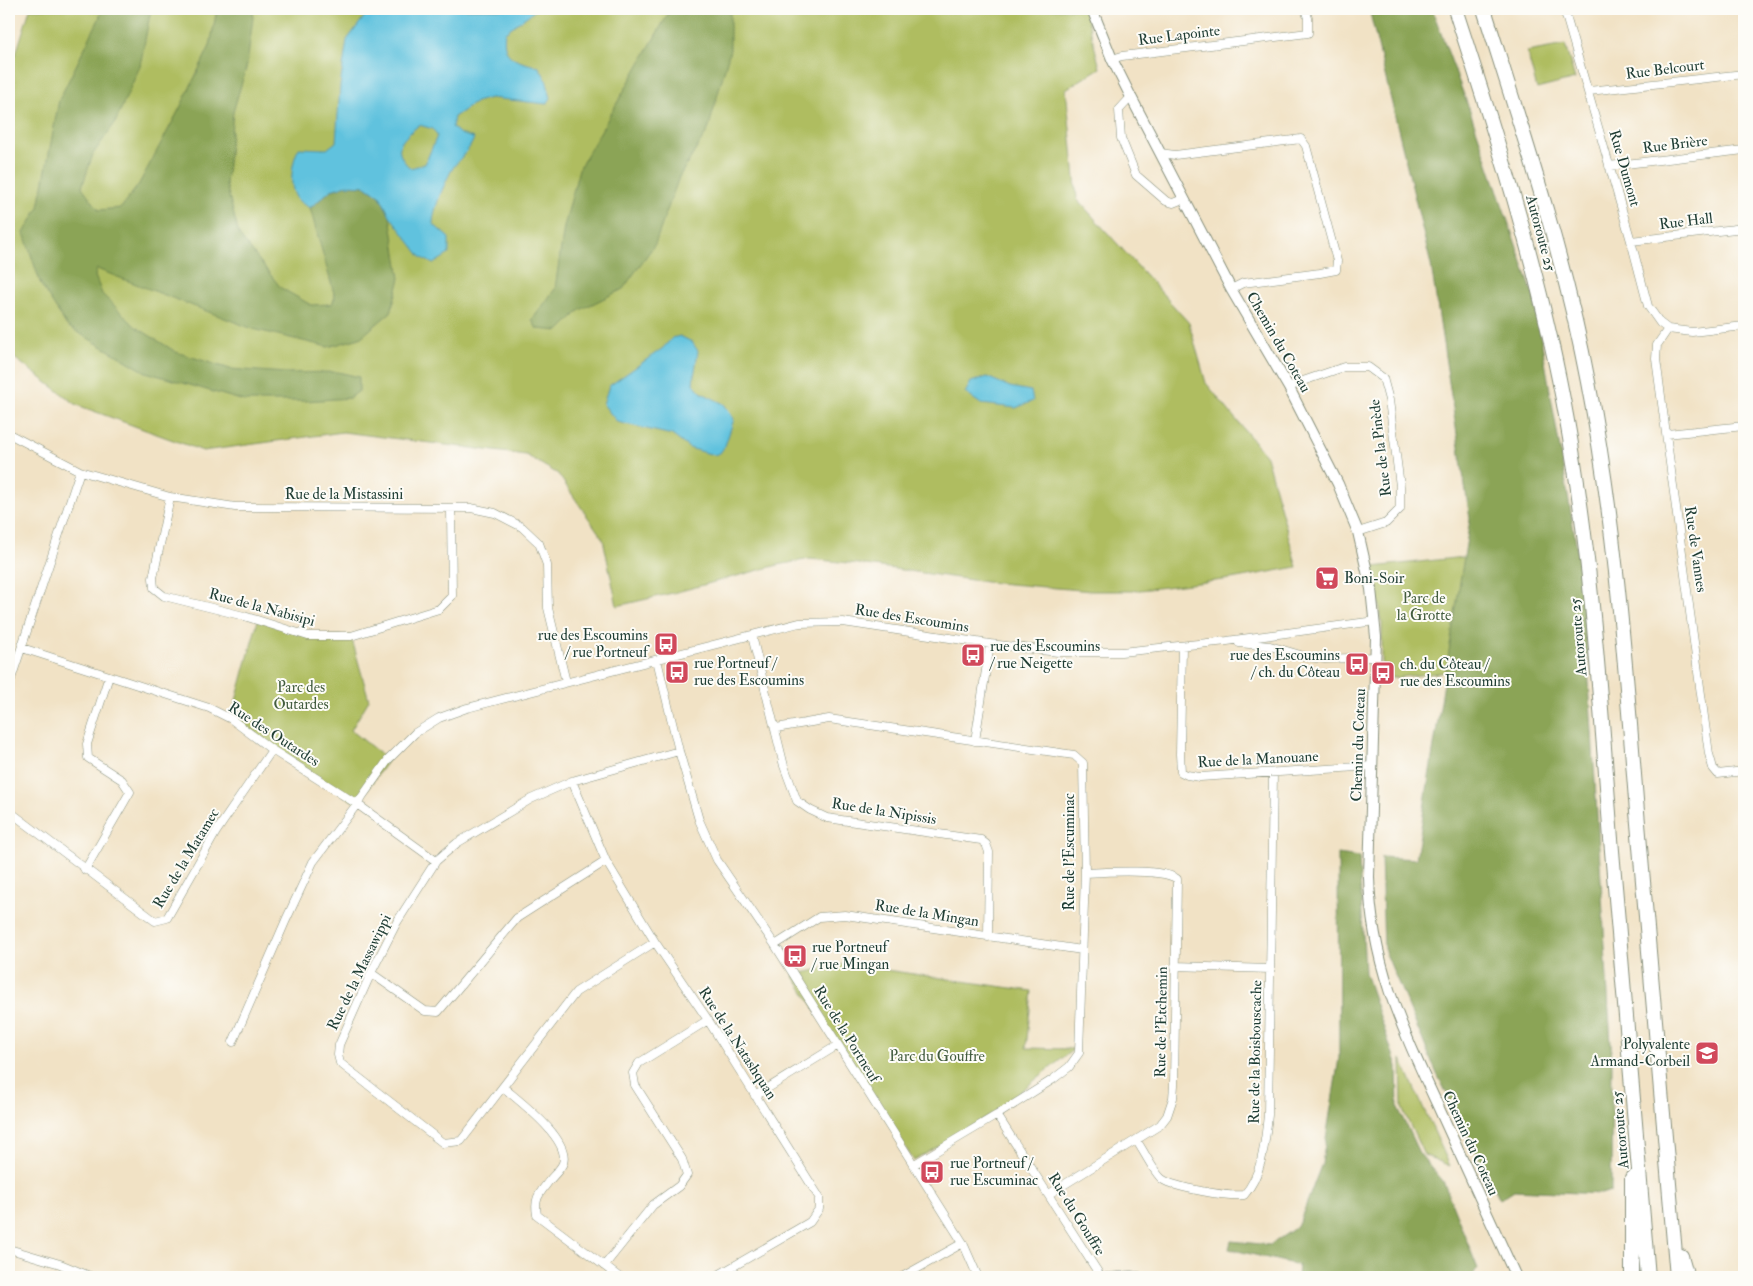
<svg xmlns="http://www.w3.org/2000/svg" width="1753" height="1286" font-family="'IM FELL Double Pica',serif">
<rect width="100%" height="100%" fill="#fdfcf7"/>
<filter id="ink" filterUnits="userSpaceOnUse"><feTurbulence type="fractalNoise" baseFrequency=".02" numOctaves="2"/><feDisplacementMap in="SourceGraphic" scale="10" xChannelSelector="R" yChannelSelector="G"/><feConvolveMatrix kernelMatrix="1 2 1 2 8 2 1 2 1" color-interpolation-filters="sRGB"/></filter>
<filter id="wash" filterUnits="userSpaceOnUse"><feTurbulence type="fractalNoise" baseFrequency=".0096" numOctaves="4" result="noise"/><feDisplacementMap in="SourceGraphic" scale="20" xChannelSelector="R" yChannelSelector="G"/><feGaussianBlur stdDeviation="1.12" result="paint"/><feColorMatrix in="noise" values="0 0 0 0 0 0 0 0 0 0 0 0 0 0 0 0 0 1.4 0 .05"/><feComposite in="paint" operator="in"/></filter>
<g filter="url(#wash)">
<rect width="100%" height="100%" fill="#f1e2c5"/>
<path fill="#afbd60" stroke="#677d4a" d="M30,9H1085L1100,68L1066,89L1077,199L1189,323L1206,383L1266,456L1297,567L1231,579L1132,591H1092L986,582L859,564L810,559L778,565L677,592L617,606L603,539L558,474L526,455L343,432L203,451L77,405L9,354V76Z
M1565,45L1575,79L1537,89L1527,52Z
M1473,556L1458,671L1382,679V622L1373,567Z
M258,620L308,636H351L369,700L351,730L388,760L357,804L231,719Z
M844,964L1032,991L1026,1048L1074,1049L996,1111L914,1161L793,975Z
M1401,1059L1450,1166L1424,1155L1402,1108Z"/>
<path fill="#8ba456" stroke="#557045" d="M102,9H151L140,66L115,123L93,154L82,187L99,210L121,208L139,184L180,108L210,46L217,9H254L247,65L233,112L226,184L239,235L281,288L311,305L332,304L335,297L310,208L331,190L347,185L366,186L380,196L390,216L400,278L391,312L360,338L328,347L253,329L97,269L95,276L102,294L136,327L176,352L230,369L285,373L338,372L359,377V391L350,398L305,401H244L146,372L67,326L41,285L24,233L39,207L59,100L99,19Z
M671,9H730V50L708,130L679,177L655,244L623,289L580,310L559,331L537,329L532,320L555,289L564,227L579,169Z
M1369,9H1432L1471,114L1534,297L1583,584L1612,1061L1611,1191L1601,1194L1514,1190L1500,1199L1437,1074L1384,949L1381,857L1416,859L1470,519L1431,265Z
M1338,854L1359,857L1365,973L1397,1066L1398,1108L1419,1153L1443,1181L1478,1269L1471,1277H1297L1298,1265L1229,1249L1231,1241L1270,1245L1295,1228L1300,1221L1322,1163L1339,1058Z"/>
<path fill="#60c2de" stroke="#408089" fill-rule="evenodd" d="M370,9H537L505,32C501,60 516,60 539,67L546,79L551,98L547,104L490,98L476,102L454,117L452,127L460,134L474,138C470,151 458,159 451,171C444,185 433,209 433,224L449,238V254L433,264L421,257L390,216L380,196L366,186L347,185L331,190L310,208C307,206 302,204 299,201C287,190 292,160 299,148L327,149L336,142L340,86L347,40ZM419,125L433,129L437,136L425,164L410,168C390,148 402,140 419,125Z
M680,336L692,342L698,351L693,383L702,393L724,404L734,419L725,446L720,453L714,455L689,448L672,435L617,422L603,404L609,386L663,348L672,338Z
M987,377L1010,387L1031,391L1033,401L1016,408L981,404L965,393L971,382Z"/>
</g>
<g filter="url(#ink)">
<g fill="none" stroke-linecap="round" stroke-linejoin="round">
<g stroke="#88907c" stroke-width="9">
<path id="minor" d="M1564,9L1631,241L1648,306L1660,323L1668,329
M1112,59L1122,56L1308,33V18L1305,9
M1589,91L1744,74
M1131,97L1119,110L1121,138L1136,175L1166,201L1173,203L1183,199
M1160,153L1175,155L1301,139L1306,146L1337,261L1336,270L1320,273L1243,283L1231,289
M1609,166L1744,150
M1631,241L1744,228
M1668,329L1657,345L1656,359L1709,754L1713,768L1718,774L1744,771
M1668,329L1692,332L1744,326
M1289,388L1297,383L1344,367H1368L1383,378L1389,400L1400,486V509L1386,523L1358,532
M9,434L80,471L170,497L235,507L471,508L495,513L522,527L539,543L547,565L548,608L566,682
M1667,434L1744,426
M170,497L153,578L154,588L164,596L244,616L308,636H351L439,609L452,596L451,509
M752,636L784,766L797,801L810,810L827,818L981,840L986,844L989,852L988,937
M1239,643L1270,646L1307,657L1325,659L1376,657
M1182,646L1180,754L1181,772L1187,775L1200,777L1373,766
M22,648L209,708L231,719L272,750L357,804L436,861
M657,660L679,751L699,820L717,860L775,945L963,1243L978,1277
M9,685L80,471
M776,728L829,719L1074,755L1083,763L1085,873L1079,1053L1069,1067L1052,1080L997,1115L913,1165
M975,741L990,644
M572,781L606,861L655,942L708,1020L819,1197V1209L810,1222L715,1277
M9,811L155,921L167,918L216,832L272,750
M85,870L130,792L122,780L88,758L87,744L109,676
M655,942L576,992L461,1141L443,1143L340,1063L338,1055L339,1045L371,973L397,922L436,861L457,843L531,799L572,781L679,751
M775,945L819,917L845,915L1082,950
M1175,966L1270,969
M371,973L425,1011L438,1012L517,918L606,861
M233,1042L286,920L313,862L357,804L388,760L415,733L439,718L467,708L799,623L843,622L990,644L1058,652H1121L1227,641L1375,621
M503,1087C519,1101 571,1139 563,1163C561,1169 553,1176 549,1181C539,1194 534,1198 537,1215L619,1277
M755,1096L838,1045
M997,1115L1101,1277
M1136,1140C1143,1149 1154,1173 1162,1179C1175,1188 1228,1197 1244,1195C1263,1174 1265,1141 1268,1115L1273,774
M1049,1194L1160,1125L1167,1116L1173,1098L1174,1085L1177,879C1162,868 1105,872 1085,873
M9,1249L60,1264L92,1277
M604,1266L653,1205L679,1186L687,1175L682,1159L635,1085L633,1073L639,1063L708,1020
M902,1277L963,1243
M1106,1277L1131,1275L1145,1277"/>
</g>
<g stroke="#88907c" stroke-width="12">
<path id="tertiary" d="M1092,9L1112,59L1131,97L1231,289L1289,388L1338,484L1358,532L1371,589L1376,637L1369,877C1371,963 1402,1028 1437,1104C1463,1162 1490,1219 1516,1277"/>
</g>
<g stroke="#88907c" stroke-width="16">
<path id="motorway" d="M1455,9C1499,144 1542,280 1567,421C1592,559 1600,699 1611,839C1623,985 1636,1131 1648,1277
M1484,9C1523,133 1564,255 1588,382C1615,520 1625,660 1636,800C1650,959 1664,1118 1677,1277
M1632,1178V1277
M1681,1256L1687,1277"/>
</g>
<use href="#minor" stroke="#fff" stroke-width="8"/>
<use href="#tertiary" stroke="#fff" stroke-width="10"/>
<use href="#motorway" stroke="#fff" stroke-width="14"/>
</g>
</g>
<defs>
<g id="supermarket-square" transform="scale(1.25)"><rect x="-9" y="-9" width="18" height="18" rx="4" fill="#d1495b" stroke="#fdfcf7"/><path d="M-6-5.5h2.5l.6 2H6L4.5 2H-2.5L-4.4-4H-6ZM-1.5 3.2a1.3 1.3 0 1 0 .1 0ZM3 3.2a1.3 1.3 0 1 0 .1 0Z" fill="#fff"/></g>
<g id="bus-square" transform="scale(1.25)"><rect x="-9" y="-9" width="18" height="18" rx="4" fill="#d1495b" stroke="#fdfcf7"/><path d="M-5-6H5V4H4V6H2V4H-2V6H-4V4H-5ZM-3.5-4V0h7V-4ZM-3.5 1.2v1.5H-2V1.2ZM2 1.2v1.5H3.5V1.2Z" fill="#fff"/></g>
<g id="school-square" transform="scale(1.25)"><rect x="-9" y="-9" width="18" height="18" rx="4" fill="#d1495b" stroke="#fdfcf7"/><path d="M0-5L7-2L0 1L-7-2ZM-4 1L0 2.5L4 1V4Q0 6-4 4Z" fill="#fff"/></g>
</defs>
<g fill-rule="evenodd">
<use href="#supermarket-square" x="1327" y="578"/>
<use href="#bus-square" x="666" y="644"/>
<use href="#bus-square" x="973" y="655"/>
<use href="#bus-square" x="1357" y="664"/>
<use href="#bus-square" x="677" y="672"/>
<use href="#bus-square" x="1383" y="673"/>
<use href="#bus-square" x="795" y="956"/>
<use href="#school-square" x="1707" y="1053"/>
<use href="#bus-square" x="932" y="1172"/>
</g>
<g text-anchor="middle" stroke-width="4" stroke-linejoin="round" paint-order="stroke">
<g font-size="15" fill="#1f3d34" stroke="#fdfcf7">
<text transform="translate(1179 35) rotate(-7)" y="5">Rue Lapointe</text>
<text transform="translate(1665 69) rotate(-7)" y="5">Rue Belcourt</text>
<text transform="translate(1675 144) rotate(-7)" y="5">Rue Brière</text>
<text transform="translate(1625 168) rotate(74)" y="5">Rue Dumont</text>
<text transform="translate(1686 221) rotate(-7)" y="5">Rue Hall</text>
<text transform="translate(1541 233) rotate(75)" y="5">Autoroute 25</text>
<text transform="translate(1279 342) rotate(60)" y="5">Chemin du Coteau</text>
<text transform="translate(1380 448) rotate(-97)" y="5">Rue de la Pinède</text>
<text x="344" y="499">Rue de la Mistassini</text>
<text transform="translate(1696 549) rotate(82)" y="5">Rue de Vannes</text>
<text transform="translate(262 607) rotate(15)" y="5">Rue de la Nabisipi</text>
<text transform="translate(912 618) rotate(9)" y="5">Rue des Escoumins</text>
<text transform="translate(1578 637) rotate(-95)" y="5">Autoroute 25</text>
<text transform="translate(274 734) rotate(33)" y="5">Rue des Outardes</text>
<text transform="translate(1358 745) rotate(-88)" y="5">Chemin du Coteau</text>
<text transform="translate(1258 759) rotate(-3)" y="5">Rue de la Manouane</text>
<text transform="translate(884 811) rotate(9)" y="5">Rue de la Nipissis</text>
<text transform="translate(1069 852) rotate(-90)" y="5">Rue de l'Escuminac</text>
<text transform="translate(186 858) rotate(-59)" y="5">Rue de la Matamec</text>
<text transform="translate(927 913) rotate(9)" y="5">Rue de la Mingan</text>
<text transform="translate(359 972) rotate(-64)" y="5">Rue de la Massawippi</text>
<text transform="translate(1161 1022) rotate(-89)" y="5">Rue de l'Etchemin</text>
<text transform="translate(847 1034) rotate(58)" y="5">Rue de la Portneuf</text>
<text transform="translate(738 1043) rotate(57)" y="5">Rue de la Natashquan</text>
<text transform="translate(1255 1052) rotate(-89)" y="5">Rue de la Boisbouscache</text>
<text transform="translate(1620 1130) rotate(-95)" y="5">Autoroute 25</text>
<text transform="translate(1471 1143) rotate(65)" y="5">Chemin du Coteau</text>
<text transform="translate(1077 1214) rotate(58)" y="5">Rue du Gouffre</text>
</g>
<g font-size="15" fill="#1f3d34" stroke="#fdfcf7" text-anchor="start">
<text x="1344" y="583">Boni-Soir</text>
<text x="648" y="640" text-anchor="end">rue des Escoumins<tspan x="648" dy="17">/ rue Portneuf</tspan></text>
<text x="990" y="651">rue des Escoumins<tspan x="990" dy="17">/ rue Neigette</tspan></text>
<text x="1340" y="660" text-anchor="end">rue des Escoumins<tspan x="1340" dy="17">/ ch. du Côteau</tspan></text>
<text x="694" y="668">rue Portneuf /<tspan x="694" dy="17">rue des Escoumins</tspan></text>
<text x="1400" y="669">ch. du Côteau /<tspan x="1400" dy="17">rue des Escoumins</tspan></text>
<text x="812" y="952">rue Portneuf<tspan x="812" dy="17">/ rue Mingan</tspan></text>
<text x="1690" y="1049" text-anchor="end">Polyvalente<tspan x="1690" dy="17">Armand-Corbeil</tspan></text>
<text x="950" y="1168">rue Portneuf /<tspan x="950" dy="17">rue Escuminac</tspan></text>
</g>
<g font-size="15" fill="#435d3f" stroke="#fdfcf7">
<text x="1424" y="603">Parc de<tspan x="1424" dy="17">la Grotte</tspan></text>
<text x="301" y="692">Parc des<tspan x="301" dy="17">Outardes</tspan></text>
<text x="937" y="1061">Parc du Gouffre</text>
</g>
</g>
<rect width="1753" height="1286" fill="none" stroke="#fdfcf7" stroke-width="30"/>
</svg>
